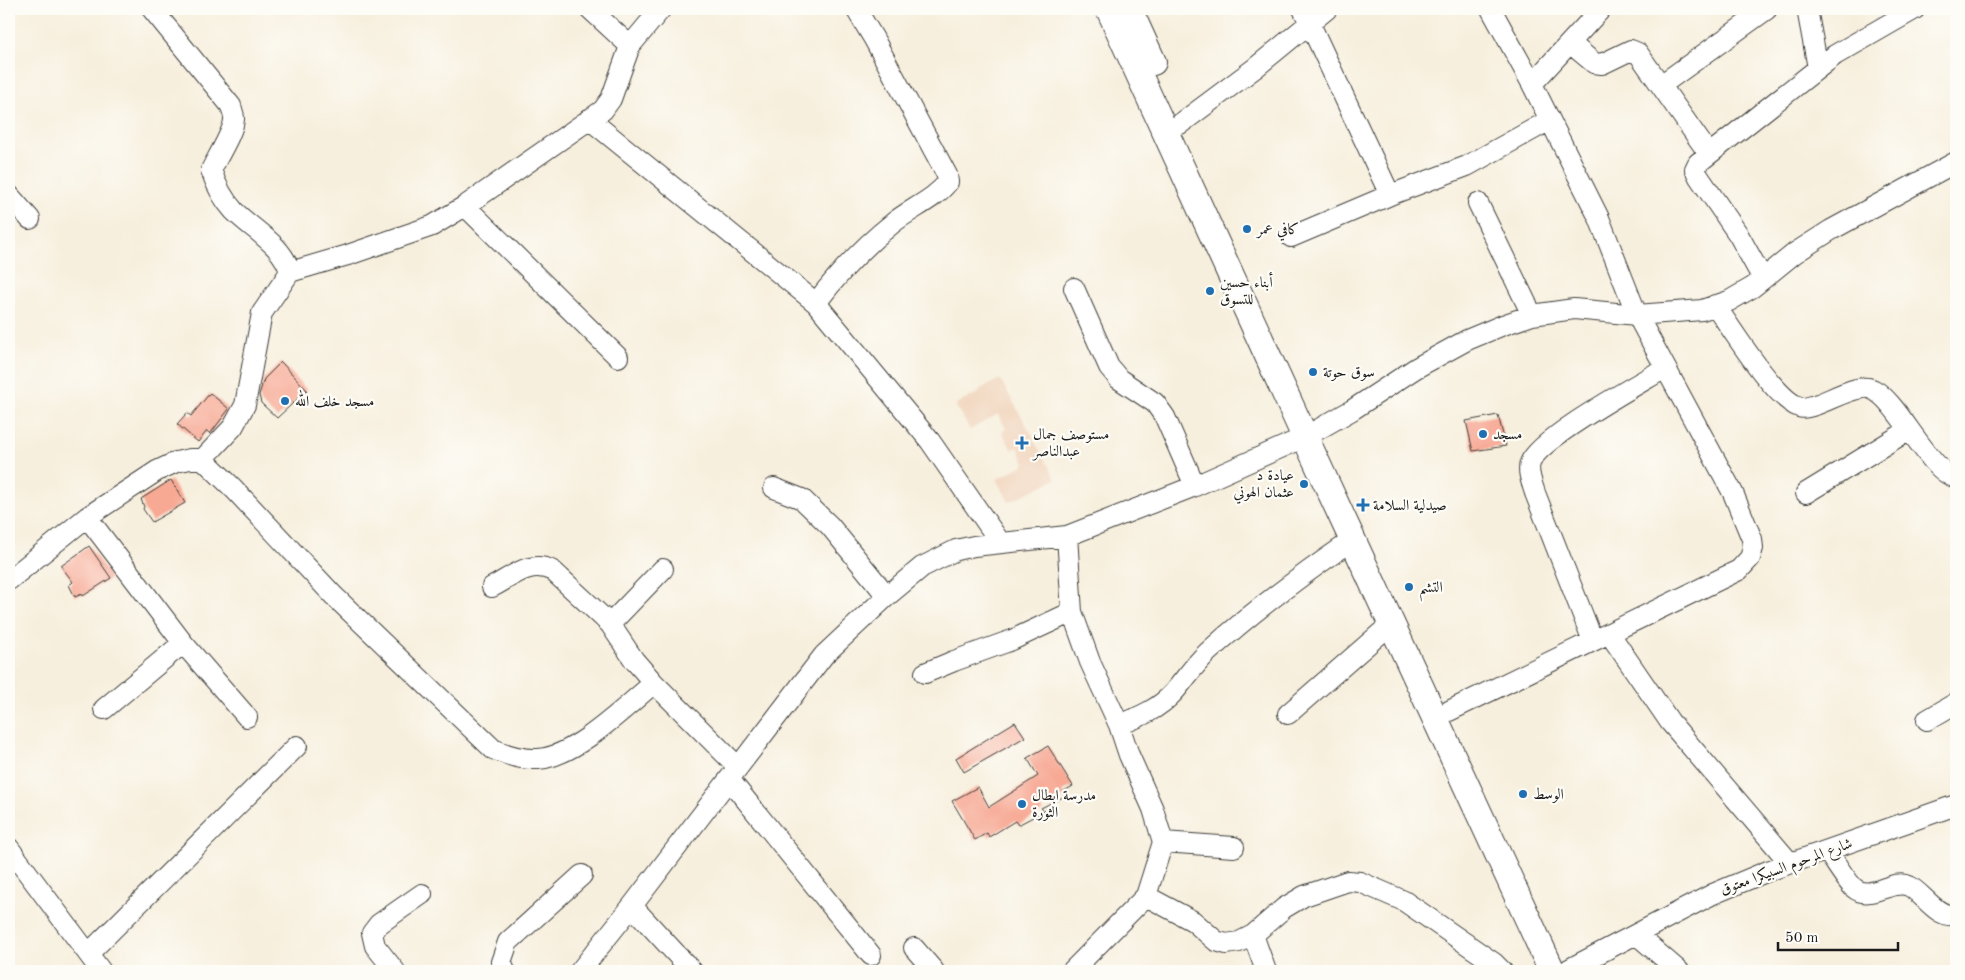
<svg xmlns="http://www.w3.org/2000/svg" width="1965" height="980" font-family="'Old Standard TT',Amiri,serif">
<rect width="100%" height="100%" fill="#fdfcf7"/>
<filter id="ink" filterUnits="userSpaceOnUse"><feTurbulence type="fractalNoise" baseFrequency=".02" numOctaves="2"/><feDisplacementMap in="SourceGraphic" scale="10" xChannelSelector="R" yChannelSelector="G"/><feConvolveMatrix kernelMatrix="1 2 1 2 8 2 1 2 1" color-interpolation-filters="sRGB"/></filter>
<filter id="wash" filterUnits="userSpaceOnUse"><feTurbulence type="fractalNoise" baseFrequency=".0096" numOctaves="4" result="noise"/><feDisplacementMap in="SourceGraphic" scale="20" xChannelSelector="R" yChannelSelector="G"/><feGaussianBlur stdDeviation="1.12" result="paint"/><feColorMatrix in="noise" values="0 0 0 0 0 0 0 0 0 0 0 0 0 0 0 0 0 1.4 0 .05"/><feComposite in="paint" operator="in"/></filter>
<g filter="url(#wash)">
<rect width="100%" height="100%" fill="#f7efdd"/>
<path fill="#f1d5bd" d="M1000,379L1034,438L1033,439L1056,479L1009,502L997,479L1025,464L1018,447L1012,450L1002,432L1006,429L998,414L970,430L955,405L980,392V389Z"/>
<g id="blocks">
<path fill="#f7a994" d="M281,362L307,390L277,418L261,403L259,395L264,379Z
M210,393L229,409L210,434L207,431L198,442L177,424L187,413L191,416Z
M1498,415L1506,446L1473,451L1466,421Z
M171,480L185,503L152,522L143,509L144,507L141,499Z
M89,546L111,578L83,596L82,594L75,597L69,585L73,582L61,566Z
M1015,722L1025,737L964,772L956,758Z
M1048,746L1073,786L1062,792L1065,796L1041,808L1044,811L1018,825L1015,821L989,837L987,833L975,840L952,801L978,787L989,807L1038,776L1027,758Z"/>
</g>
</g>
<g filter="url(#ink)">
<use href="#blocks" fill-opacity="0" stroke="#3d3c39" stroke-width="1"/>
<g fill="none" stroke-linecap="round" stroke-linejoin="round">
<g stroke="#3d3c39" stroke-width="22">
<path id="minor" d="M152,9L231,106C232,110 234,114 234,118C235,129 217,158 211,170C216,185 223,199 234,211C253,230 283,245 290,272L262,313L245,405L233,427L203,459
M590,9L630,46
M1303,9L1390,195
M1807,9L1818,68
M1570,43L1594,63L1602,64L1631,50L1638,53L1709,154
M1532,84L1601,9
M1661,85L1767,9
M589,119L816,303L930,441L1000,542
M1180,124L1255,68L1327,9
M9,195L30,219
M1478,203L1532,315
M465,206L618,357
M1291,237L1390,195L1467,166L1550,120
M290,272L348,255L432,226L465,206L603,110L611,99L630,46L661,9
M1763,279L1738,234L1699,177L1695,169L1698,163L1835,55L1915,9
M1074,288L1109,367L1119,379L1155,403L1165,417L1195,486
M816,303C838,274 864,246 893,223C910,209 934,200 948,182L947,175L874,39L856,9
M1715,305C1732,329 1774,398 1799,407C1805,409 1812,406 1818,404C1830,400 1855,386 1868,388C1871,388 1878,392 1881,395C1900,409 1935,477 1956,477
M774,488L802,499L830,526L887,596
M1806,493L1909,430
M87,517L183,643L247,717
M1067,536L1072,612L1090,662L1119,725L1129,755L1153,809L1163,842L1146,896L1072,971
M9,580L87,517L157,471L176,462L190,459H203L234,489L334,596L493,749C507,755 522,760 538,759C575,757 625,707 654,683
M492,587C512,577 530,559 553,571L610,624L634,660L654,683L738,767
M610,624L663,569
M1609,633L1670,722L1790,863
M1593,641L1535,493C1532,483 1527,472 1530,463C1539,438 1639,384 1665,368
M925,673L954,661L1012,640L1072,612
M104,709L183,643
M1449,711L1739,570L1750,558L1753,548L1752,539L1733,493L1637,315L1599,218L1532,84L1491,9
M1288,714L1391,624
M1927,720L1956,703
M1119,725C1139,717 1159,709 1174,692C1186,678 1195,664 1208,652C1253,611 1303,574 1353,540
M729,779L871,955
M1163,842L1234,847
M9,848L101,971
M1827,851C1834,860 1846,881 1854,888C1870,902 1892,878 1909,886C1923,893 1939,921 1956,914
M1146,896L1193,921L1216,941L1226,944L1239,942L1253,935L1284,908L1304,896L1348,881L1360,882L1404,901L1494,963L1502,971
M632,906L692,971
M1253,935L1266,971
M1637,935L1679,971
M914,948L934,971
M89,953L297,746
M1569,969L1713,894L1768,871L1956,805
M395,971L375,946L372,933L379,924L422,894
M505,971L501,962L508,942L582,875
M580,971L632,906L824,655L887,596L922,567L956,550L974,546L1067,536L1195,486L1305,437L1352,410L1416,368L1467,340L1503,325L1532,315L1574,309L1637,315L1702,310L1729,301L1753,287L1795,253L1831,230L1956,162"/>
</g>
<g stroke="#3d3c39" stroke-width="28">
<path id="major" d="M1109,9L1305,437L1552,971
M1129,9L1153,62"/>
</g>
<use href="#minor" stroke="#fff" stroke-width="20"/>
<use href="#major" stroke="#fff" stroke-width="26"/>
</g>
</g>
<g fill="#1f6fb2" stroke="#fdfcf7" stroke-width="2">
<circle cx="1247" cy="229" r="5"/>
<circle cx="1210" cy="291" r="5"/>
<circle cx="1313" cy="372" r="5"/>
<circle cx="285" cy="401" r="5"/>
<circle cx="1483" cy="434" r="5"/>
<path d="M1019.5 435.5h5v5h5v5h-5v5h-5v-5h-5v-5h5z"/>
<circle cx="1304" cy="484" r="5"/>
<path d="M1360.5 497.5h5v5h5v5h-5v5h-5v-5h-5v-5h5z"/>
<circle cx="1409" cy="587" r="5"/>
<circle cx="1523" cy="794" r="5"/>
<circle cx="1022" cy="804" r="5"/>
</g>
<g text-anchor="middle" stroke-width="4.5" stroke-linejoin="round" paint-order="stroke">
<g font-size="15" fill="#1c1c1c" stroke="#fdfcf7" text-anchor="start">
<text x="1257" y="234">كافي عمر</text>
<text x="1220" y="287">أبناء حسين<tspan x="1220" dy="17">للتسوق</tspan></text>
<text x="1323" y="377">سوق حوتة</text>
<text x="295" y="406">مسجد خلف الله</text>
<text x="1033" y="439">مستوصف جمال<tspan x="1033" dy="17">عبدالناصر</tspan></text>
<text x="1493" y="439">مسجد</text>
<text x="1294" y="480" text-anchor="end">عيادة د<tspan x="1294" dy="17">عثمان الهوني</tspan></text>
<text x="1373" y="510">صيدلية السلامة</text>
<text x="1419" y="592">التشم</text>
<text x="1533" y="799">الوسط</text>
<text x="1032" y="800">مدرسة ابطال<tspan x="1032" dy="17">الثورة</tspan></text>
</g>
<g font-size="15" fill="#1c1c1c" stroke="#fdfcf7">
<text transform="translate(1786 866) rotate(-20)" y="5">شارع المرحوم السبيكرا معتوق</text>
</g>
</g>
<rect width="1965" height="980" fill="none" stroke="#fdfcf7" stroke-width="30"/>
<path d="M1778 942v8h120v-8" fill="none" stroke="#1c1c1c" stroke-width="2.5"/>
<text x="1785" y="942" font-size="15" fill="#1c1c1c" stroke="#fdfcf7" stroke-width="4" paint-order="stroke">50 m</text>
</svg>
